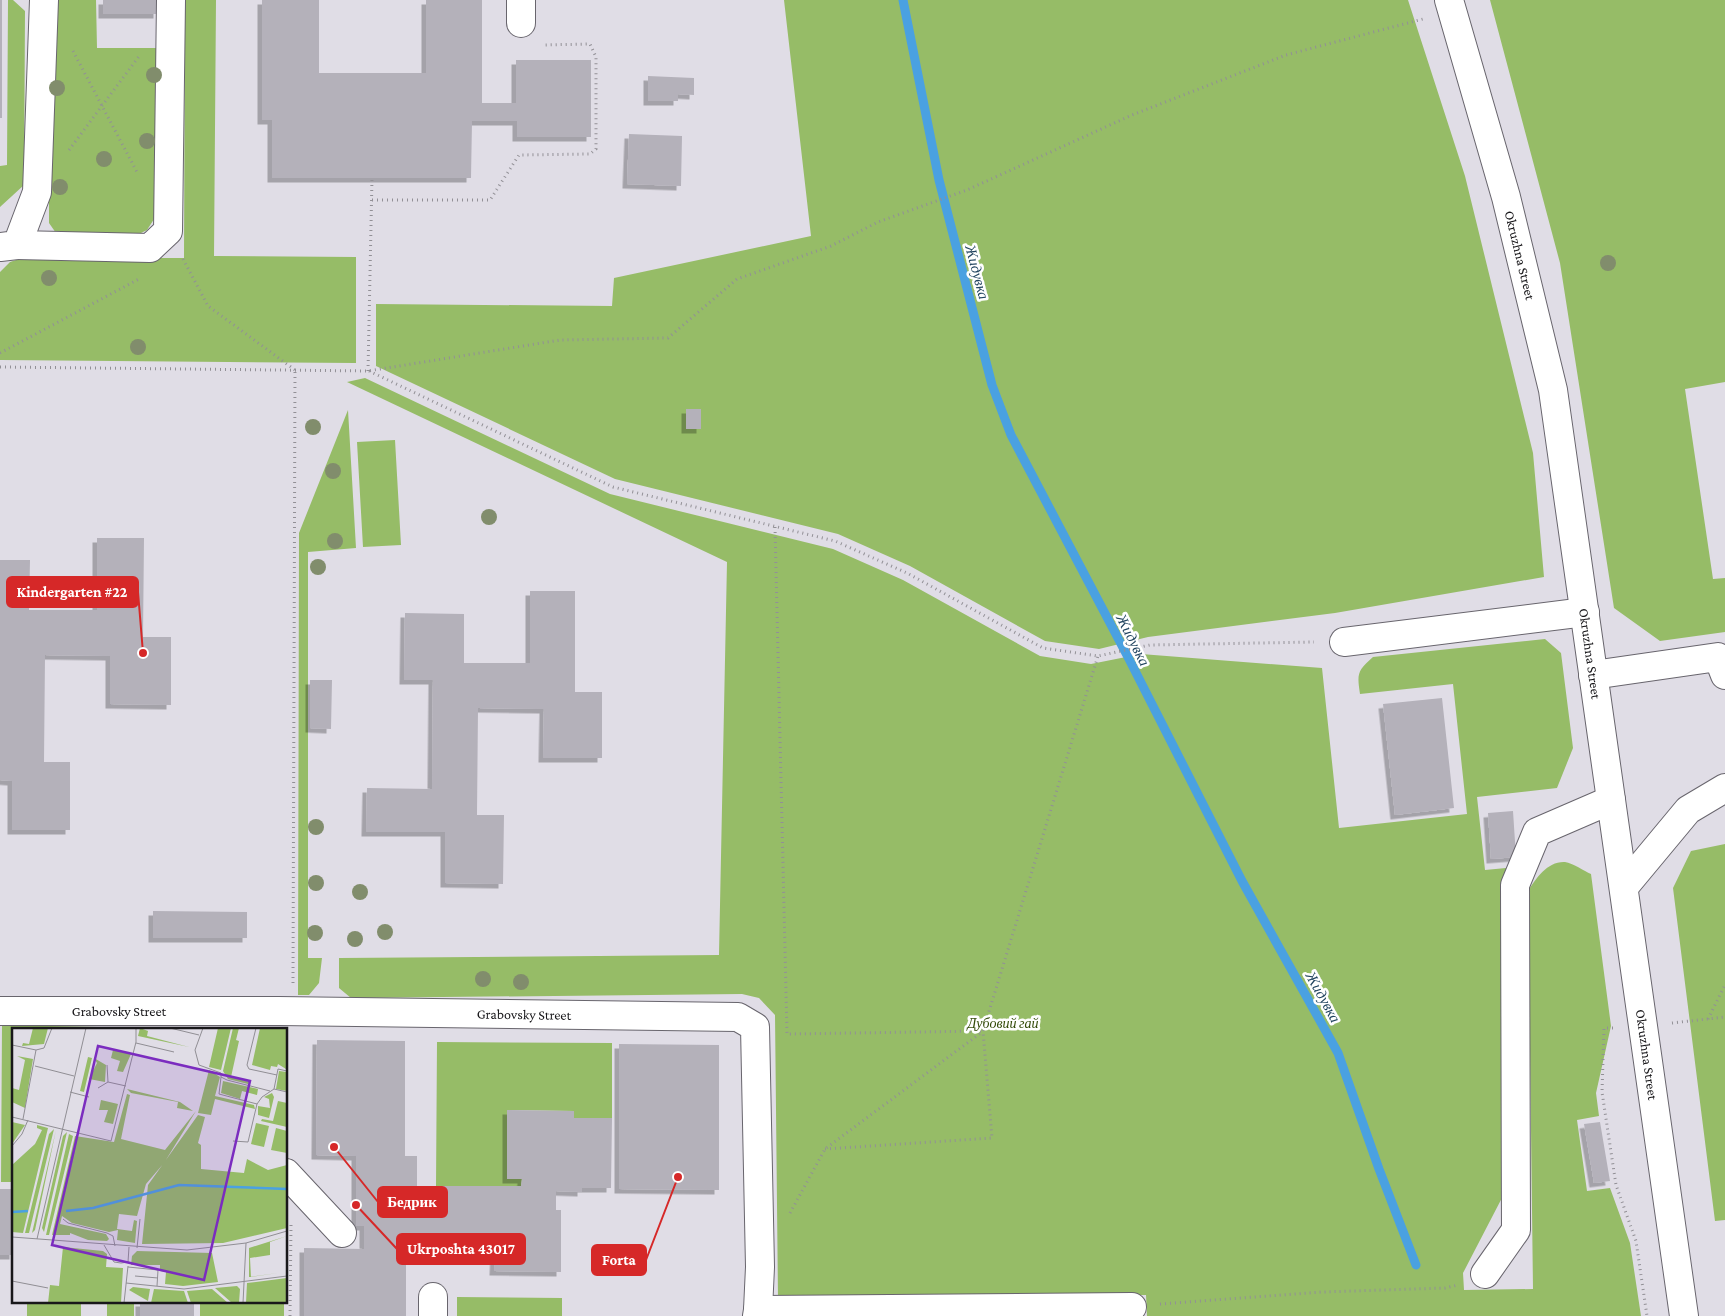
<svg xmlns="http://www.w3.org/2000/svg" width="1725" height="1316" font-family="'Crimson Pro',serif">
<defs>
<filter id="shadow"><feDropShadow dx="-4.5" dy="4.5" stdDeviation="0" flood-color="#0004"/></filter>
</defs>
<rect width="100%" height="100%" fill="#e0dde6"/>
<path fill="#96bc67" d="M8,0H13L25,11L24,185L0,207V166L7,165Z
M49,0H96L97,48H162L156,216L147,230L129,239L56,233L49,223Z
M185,0H216L214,256L356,257V363L0,360V272L10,262L22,258H184Z
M784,0H1408L1465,176L1533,453L1544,577L1335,613L1148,637L1099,649L1045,641L910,566L838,534L615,479L376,366V304L612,306L614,278L811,236Z
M1490,0H1725V382L1685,389L1713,579L1725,578V632L1660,641L1614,608L1560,263Z
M365,378L610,494L833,549L903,580L1040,656L1091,664L1141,654L1322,668L1339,828L1467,814L1453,684L1360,694C1357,674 1357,671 1373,657L1545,639L1561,653L1573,748L1557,788L1477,797L1485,870L1506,868L1504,1194L1463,1273L1464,1290L1533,1289L1528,891C1536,878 1548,861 1565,862C1573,863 1584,871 1591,874L1611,1026L1596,1093L1599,1116L1577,1120L1587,1191L1610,1188L1630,1243L1641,1316H1147L1146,1295L778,1299L775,1015L759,998L742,994L351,998L339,988V958L719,955L727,562L347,382Z
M348,410L356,548L308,552V958H322L319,983L309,995H298L299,533Z
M395,440L401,545L363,547L357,442Z
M1725,844V1220L1715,1221L1673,888L1691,851Z
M2,1025L98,1027L101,1030H14V1182H1Z
M437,1042L612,1043V1118H574V1111L508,1110L507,1179H522L521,1186H436Z
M457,1297L562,1298V1316H457Z
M27,1302H81V1316H27Z
M107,1302H134V1316H107Z
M200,1302H284V1316H200Z"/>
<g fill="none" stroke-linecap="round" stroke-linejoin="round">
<path stroke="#4aa1e1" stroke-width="9" d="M903,0L939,180L992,385L1011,435L1129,659L1242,881L1338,1053L1379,1169L1416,1265"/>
</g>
<path fill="#b4b1ba" filter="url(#shadow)" d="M0,0H2V118H0Z
M103,0H158V14H103Z
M262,0H319V73H426V0H482V103H516V60H591V137H517V121H472L471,178H272V120H262Z
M648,76L694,78V95L678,94V101H648Z
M629,134L682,136L681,186L627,184Z
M686,409H701V429H686Z
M97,538H144L143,637H171V705L110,704V656L45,655L44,762H70V830H12V781L0,780V560H30L29,610H97Z
M530,591H575V692H602V758H543L544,709L478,708L477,815H504L503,884L445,883V832H366L367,788L432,789L433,680H404L405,613L464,614V663H530Z
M310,680H332L331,729L310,728Z
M1442,698L1454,808L1395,815L1383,704Z
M1513,811L1516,857L1491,859L1488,813Z
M153,911L247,912V938H153Z
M317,1040L405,1041V1156H417V1186H521L522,1179H507V1110L574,1111V1118H612L611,1188H582V1192L556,1191V1210H561V1272L494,1271L495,1250L396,1249V1260H406V1316H304V1248L364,1249V1226H356V1156L316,1155Z
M619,1044L719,1045V1190L619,1189Z
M1600,1122L1610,1181L1594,1183L1584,1124Z
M0,1189H14V1255H0Z
M140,1302H194V1316H140Z"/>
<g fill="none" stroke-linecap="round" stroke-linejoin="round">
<g stroke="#68656d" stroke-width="30">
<g id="minor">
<path d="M521,0V23"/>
<path d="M17,245L150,248L168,231L171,0"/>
<path d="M0,247L17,245L37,192L44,0"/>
<path d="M1344,642L1585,612"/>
<path d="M1593,675L1718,657L1725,675"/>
<path d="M1624,887L1688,810L1725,788"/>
<path id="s1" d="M0,1011H279L738,1017L755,1027L760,1267L758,1310L757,1316"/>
<path d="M286,1173L342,1233"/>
<path d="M1485,1274L1516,1230L1515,885L1537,832L1611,800"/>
<path d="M433,1297V1316"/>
<path d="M758,1310L1132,1307"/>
</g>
</g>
<g stroke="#68656d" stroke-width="30">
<g id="major">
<path id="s2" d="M1449,0L1506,197L1553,390L1684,1316"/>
</g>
</g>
<path stroke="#929096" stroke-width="3" stroke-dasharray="1 4" stroke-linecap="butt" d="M73,51L138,174
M69,150L140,55
M372,200H490L519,155L590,154L596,149V57L590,44L542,45
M183,259L208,306L295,370
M0,353L139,279
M0,367L368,371L560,340L668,338L737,279L831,246L878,222L967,190L1132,115L1286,55L1423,19
M368,371L372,178
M369,371L613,487L835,541L907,573L1043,648L1098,656L1150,645L1314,642
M775,527L787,1034L983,1031
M293,983L295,370
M1708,1019L1725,985
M1672,1023L1725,1017
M1613,1028H1604L1602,1092L1616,1185L1636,1241L1647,1316
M825,1149L992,1138L983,1031L1098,656
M790,1213L825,1149L982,1032
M1160,1304L1322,1292L1445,1288L1458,1285
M290,1316L291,1224"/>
<use href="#minor" stroke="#fff" stroke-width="28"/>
<use href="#major" stroke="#fff" stroke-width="28"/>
</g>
<g fill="#818d6c">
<circle cx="154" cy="75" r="8"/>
<circle cx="57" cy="88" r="8"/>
<circle cx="147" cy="141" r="8"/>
<circle cx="104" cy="159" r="8"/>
<circle cx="60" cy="187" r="8"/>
<circle cx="1608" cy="263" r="8"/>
<circle cx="49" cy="278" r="8"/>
<circle cx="138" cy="347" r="8"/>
<circle cx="313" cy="427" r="8"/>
<circle cx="333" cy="471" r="8"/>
<circle cx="489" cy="517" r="8"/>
<circle cx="335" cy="541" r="8"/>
<circle cx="318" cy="567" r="8"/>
<circle cx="316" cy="827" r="8"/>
<circle cx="316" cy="883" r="8"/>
<circle cx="360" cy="892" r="8"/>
<circle cx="385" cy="932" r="8"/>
<circle cx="315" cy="933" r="8"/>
<circle cx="355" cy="939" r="8"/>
<circle cx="483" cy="979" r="8"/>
<circle cx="521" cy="982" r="8"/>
</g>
<g text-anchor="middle" stroke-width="5" stroke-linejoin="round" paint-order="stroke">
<g font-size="14" fill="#18171a" stroke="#fff">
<text dy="5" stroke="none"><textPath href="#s2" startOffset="265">Okruzhna Street</textPath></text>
<text dy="5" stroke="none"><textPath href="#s2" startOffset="670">Okruzhna Street</textPath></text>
<text dy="5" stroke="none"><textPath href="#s1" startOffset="119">Grabovsky Street</textPath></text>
<text dy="5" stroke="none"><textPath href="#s1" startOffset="524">Grabovsky Street</textPath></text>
<text dy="5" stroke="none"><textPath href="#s2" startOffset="1075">Okruzhna Street</textPath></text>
</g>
<g font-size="14" font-style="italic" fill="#334b09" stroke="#fff">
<text x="1003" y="1028">Дубовий гай</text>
</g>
<g font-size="15" font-style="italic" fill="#21445f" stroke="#fff">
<text transform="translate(977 272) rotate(75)" y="5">Жидувка</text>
<text transform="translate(1133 640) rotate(63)" y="5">Жидувка</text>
<text transform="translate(1323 997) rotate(61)" y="5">Жидувка</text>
</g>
</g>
<g transform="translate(12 1028)">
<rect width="275" height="275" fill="#e0dde6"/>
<path d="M21,0H36L32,16L10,18L11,15L17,16ZM128,0L136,3L135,8L177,19L126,8ZM206,0H219L209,42L197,39ZM221,0H227L224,12L227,13L219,49L238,54L236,56L216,51L211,43ZM248,0H275L274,41L266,36L265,39L259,38L258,42L240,37ZM101,22L119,26L111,44L105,43L108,33L99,30ZM5,28L21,31L13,80L0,74V60L7,62L13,32ZM76,29L80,30L72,64L68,63ZM82,30L94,37L93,54L77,51L85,35ZM197,42L208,49L203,68L242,77L243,81L203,71L199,87L186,85ZM267,43L275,44V63L264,61ZM211,53L246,61L245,67L230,63L228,71L209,65ZM115,61L168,74L181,83L165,80L166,74L119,65ZM260,65L262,69L257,90L246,87V78L258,80L257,71L252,69ZM115,66L118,67L109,111L153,122L184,83L152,135L134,156L125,188L107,186L105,201L120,203L122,192L125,193L123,215L105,212L106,202L97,204L60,195L50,188L48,196L94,206L97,211L95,213L76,212L58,205V207H40L63,108L102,114ZM89,72L106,76L101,96L92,94L96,82H87ZM266,73L275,75V99L249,93L250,91L261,93ZM186,87L193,89L186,115L189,117V141L232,145L235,131L256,142L275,137V200L211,215L130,216L136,157ZM0,94L13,97L0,116ZM244,95L257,98L252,119L239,116ZM25,97L36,100L11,205L0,204V137L23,116L30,102L25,100ZM264,100L275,103V125L259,122ZM42,101L17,205H13L37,106ZM44,102L23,202L20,205ZM55,104L32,204L30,200L51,108ZM57,106L61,108L37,207H34ZM275,208L258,214V227L238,230L239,249L266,245L237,249V220ZM51,219L91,223L95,226L94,239L111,240L109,275H36L38,257L47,258ZM125,223L200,225L206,254L171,258L153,256L154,244L148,243V237H119L120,228ZM275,250V275H234L235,255ZM225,258L228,261L227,275H220L203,260ZM121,259L138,261L136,273L117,262ZM142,261L172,263L176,275H139ZM200,261L216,275H179L175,263Z" fill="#96bc67"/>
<path fill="none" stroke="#4aa1e1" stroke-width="2.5" d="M54,183L81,180L167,157L275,161M0,184L16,183"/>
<path fill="none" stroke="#908e94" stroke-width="1" d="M158,0L187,7M191,0L183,22L187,37L209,45V49L215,52L258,63M244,0L235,37L237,41L265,47M124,15L162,24M0,17L24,22L32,20L40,0M95,37L96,54M23,38L62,48M209,49L207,66L245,76M86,60L96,54L114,58M262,61L266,41L275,43M58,64L77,69M0,89L99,113L124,14V0M11,91L24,22M221,113L236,114L245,76L250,69L262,61L275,64M0,118L10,106L16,92M57,149L66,106M51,191L56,195L95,205L101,208L103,218M0,209L175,222L234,215L275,203M25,211L74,0M92,217L102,234L109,235L116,234L117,219M125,220L128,191M116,239L146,242L145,258M123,248L146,250M0,253L36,260M114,255L172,261L275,248M112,275L116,238M231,275L234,215"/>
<path fill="#7b2cbf" fill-opacity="0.15" stroke="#7b2cbf" stroke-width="2.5" d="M86,18L238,53L192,252L40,217Z"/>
<rect width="275" height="275" fill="none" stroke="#18171a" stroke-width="2.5"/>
</g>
<path fill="none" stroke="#d62828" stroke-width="2" d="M143 653L138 592M334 1147L378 1202M356 1205L397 1249M678 1177L646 1260"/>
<g fill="#d62828" stroke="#fff" stroke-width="2">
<circle cx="143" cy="653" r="5"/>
<circle cx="334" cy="1147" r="5"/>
<circle cx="356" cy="1205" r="5"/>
<circle cx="678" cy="1177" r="5"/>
</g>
<g fill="#d62828" stroke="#d62828" stroke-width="2">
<rect x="7" y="577" width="131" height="30" rx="5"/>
<rect x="378" y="1187" width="69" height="30" rx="5"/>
<rect x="397" y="1234" width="128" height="30" rx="5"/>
<rect x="592" y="1245" width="54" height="30" rx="5"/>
</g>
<g font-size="15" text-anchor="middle" font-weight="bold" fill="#fff">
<text x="72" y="597">Kindergarten #22</text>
<text x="412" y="1207">Бедрик</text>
<text x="461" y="1254">Ukrposhta 43017</text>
<text x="619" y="1265">Forta</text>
</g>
</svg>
